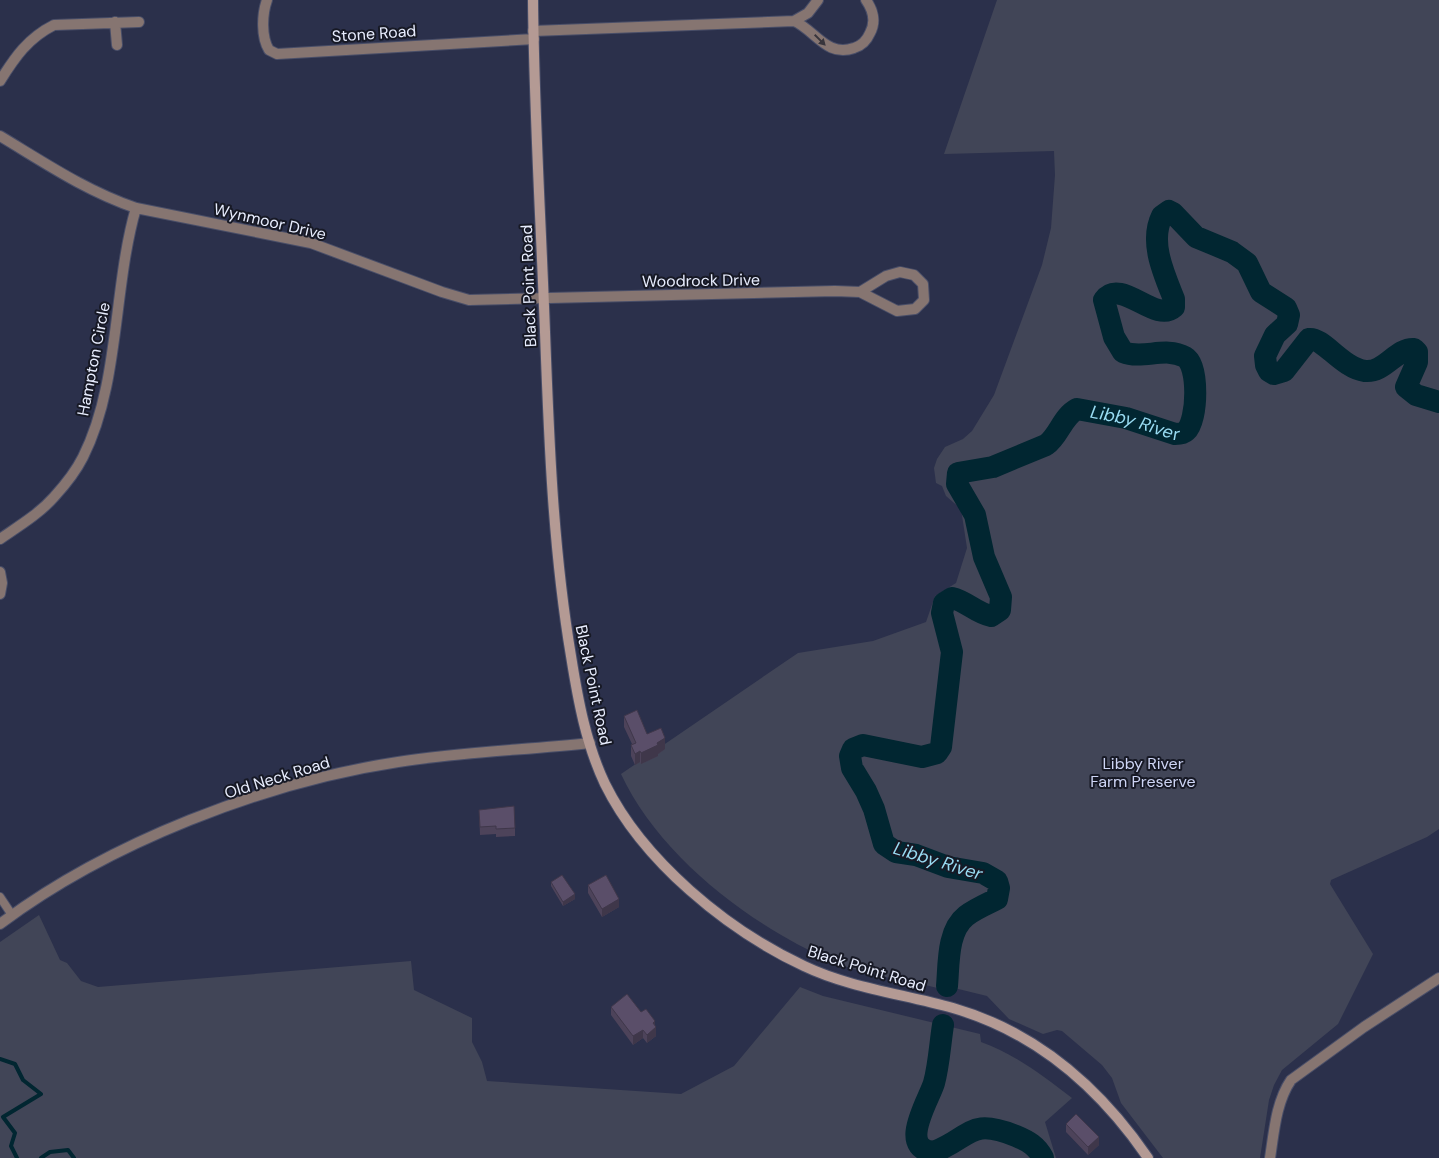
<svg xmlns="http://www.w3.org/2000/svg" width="1439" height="1158" font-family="'DM Sans',sans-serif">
<rect width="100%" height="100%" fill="#2b304b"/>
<path fill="#414557" d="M997,0H1439V829L1427,837L1331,880L1330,884L1373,954L1338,1024L1282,1070L1274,1085L1269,1100L1260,1158H1163L1121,1103L1112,1078L1102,1065L1062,1031L1057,1030L1043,1034L1009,1019L987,996L946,986L949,991C911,980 868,977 832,961C750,925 659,856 621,774L798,653L873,641L926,622L935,596L956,583L967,548L961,509L946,496L942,486L936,483L934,468L937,459L945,447L963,439L972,431L994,395L1042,265L1051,228L1055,175L1054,151L944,154Z
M39,915L60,960L67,963L81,981L98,987L411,961L414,990L472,1018V1042L482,1062L487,1081L681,1094L734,1066L800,987L823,996L980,1034L981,1042C1015,1054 1043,1076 1072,1098L1045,1122L1056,1158H0V942Z"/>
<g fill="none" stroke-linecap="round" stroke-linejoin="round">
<path stroke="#012631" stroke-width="4" d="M0,1059L15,1064L23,1080L41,1094L3,1117L15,1133L11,1146L17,1158
M41,1158L50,1152L68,1150L74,1158"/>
<g stroke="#012631" stroke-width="22">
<path id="s1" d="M947,986C949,964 947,931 966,916C975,909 987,904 997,899L999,888L997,881L983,873L948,867L916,855L896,852L884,844L874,809L866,791L852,768L850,756L853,749L863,745L922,757L937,753L941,747L952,652L942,613L944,603L952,598C966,601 976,613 991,616L1000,610L1001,597L984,557L975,515L957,484L958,473L993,467L1046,445C1059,436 1062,417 1077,409L1126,418L1175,434C1179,434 1183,434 1186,431C1198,420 1199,365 1185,357C1165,346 1143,360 1123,352L1114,337L1104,300C1121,277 1155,324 1174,307V299C1164,274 1149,242 1162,216L1169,211L1173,213L1196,237L1232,252L1247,263L1261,292L1286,308L1289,315L1287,324L1275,335L1265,356L1266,365L1269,371L1274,374L1284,371L1309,339C1323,337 1342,368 1365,371C1385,373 1396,348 1414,349L1417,352V362L1406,387L1416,395L1439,402"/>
<path d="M943,1025C940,1044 939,1065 934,1083C929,1100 897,1149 934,1152C972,1137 969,1117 1016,1136C1028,1141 1037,1146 1043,1158"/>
</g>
<g stroke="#494e68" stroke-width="10">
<path id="service" d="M0,897L12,915"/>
</g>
<g stroke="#494e68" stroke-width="12">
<path id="minor" d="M267,0C262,14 261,37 269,50L277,54L534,39
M818,0L808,13L794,21C815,30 827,58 854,48C861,46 867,40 870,33C876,22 873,10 866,0
M115,22L117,45
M533,31L794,21
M0,81C15,57 28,38 54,25L139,22
M0,136C45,163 86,191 136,208L311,243L442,292L469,300L835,291L860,292
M900,272L914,275L923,284L924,300L915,309L897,311L860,292L886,276Z
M0,539C19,526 39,514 54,497C65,485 76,471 83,457C120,384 113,287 136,208
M0,572L2,583L0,594
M0,924C108,843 265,782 398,762C461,752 526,750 590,743
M1270,1158C1274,1132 1276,1102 1291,1080L1364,1027L1439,978"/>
</g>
<g stroke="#494e68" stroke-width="12">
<path id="secondary" d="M533,0C534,111 541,222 545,332C549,441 553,549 571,656C578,700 586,744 605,784C643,861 727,930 804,966C850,988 904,994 953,1008C1036,1032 1100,1088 1148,1158"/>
</g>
<use href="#service" stroke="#867571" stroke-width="8"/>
<use href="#minor" stroke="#867571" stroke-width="10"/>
<use href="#secondary" stroke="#b49a94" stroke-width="10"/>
</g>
<path fill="#4d435a" d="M624,716L647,734L665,749L658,754V756L641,764L640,762L635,765L631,756V745L632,744L624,727Z
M479,810L515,828V836L496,837V834L480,835Z
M551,882L575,899L563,906L551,886Z
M588,885L619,907L602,917L588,893Z
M611,1007L641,1012L655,1026L656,1036L647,1043L643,1038L633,1045L611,1015Z
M1066,1124L1099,1145L1088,1155L1066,1132Z"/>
<path fill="#3f374a" d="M665,738V749L658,754V756L641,764V753Z
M640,751V762L635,765V754Z
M575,894V899L563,906V902Z
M619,899V907L602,917V909Z
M655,1021V1028L656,1027V1036L647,1043V1035L653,1023Z
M643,1030V1038L633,1045V1036Z
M1099,1137V1145L1088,1155V1147Z"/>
<path fill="#5a4e69" stroke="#3f374a" d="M637,710L647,734L661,728L665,738L657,743L658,745L641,753L640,751L635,754L631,745L636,743L624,716Z
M514,806L515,828L496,829V826L480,827L479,810Z
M562,875L575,894L563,902L551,882Z
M606,875L619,899L602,909L588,885Z
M627,994L641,1012L646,1009L655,1021L653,1023L656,1027L647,1035L643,1030L633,1036L611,1007Z
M1076,1114L1099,1137L1088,1147L1066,1124Z"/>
<defs><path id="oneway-solid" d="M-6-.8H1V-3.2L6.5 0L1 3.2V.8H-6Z" transform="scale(1.25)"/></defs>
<use fill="#38353c" href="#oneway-solid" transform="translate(820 40) rotate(45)"/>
<g text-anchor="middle" stroke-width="4" stroke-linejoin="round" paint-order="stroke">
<g font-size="16" fill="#e8edfe" stroke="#171925">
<text transform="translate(374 33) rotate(-4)" y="6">Stone Road</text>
<text transform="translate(270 221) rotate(13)" y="6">Wynmoor Drive</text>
<text transform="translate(701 280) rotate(-1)" y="6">Woodrock Drive</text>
<text transform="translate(528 286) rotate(-92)" y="6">Black Point Road</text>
<text transform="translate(93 359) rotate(-79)" y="6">Hampton Circle</text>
<text transform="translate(594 685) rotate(78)" y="6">Black Point Road</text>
<text transform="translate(277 777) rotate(-17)" y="6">Old Neck Road</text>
<text transform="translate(867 968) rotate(17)" y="6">Black Point Road</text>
</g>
<g font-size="16" fill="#ced5f5" stroke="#171925">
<text x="1143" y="769">Libby River<tspan x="1143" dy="18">Farm Preserve</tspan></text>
</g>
<g font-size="18" font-style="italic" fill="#98dbf2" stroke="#171925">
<text dy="6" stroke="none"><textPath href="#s1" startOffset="1002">Libby River</textPath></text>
<text transform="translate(938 861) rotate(17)" y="6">Libby River</text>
</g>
</g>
</svg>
